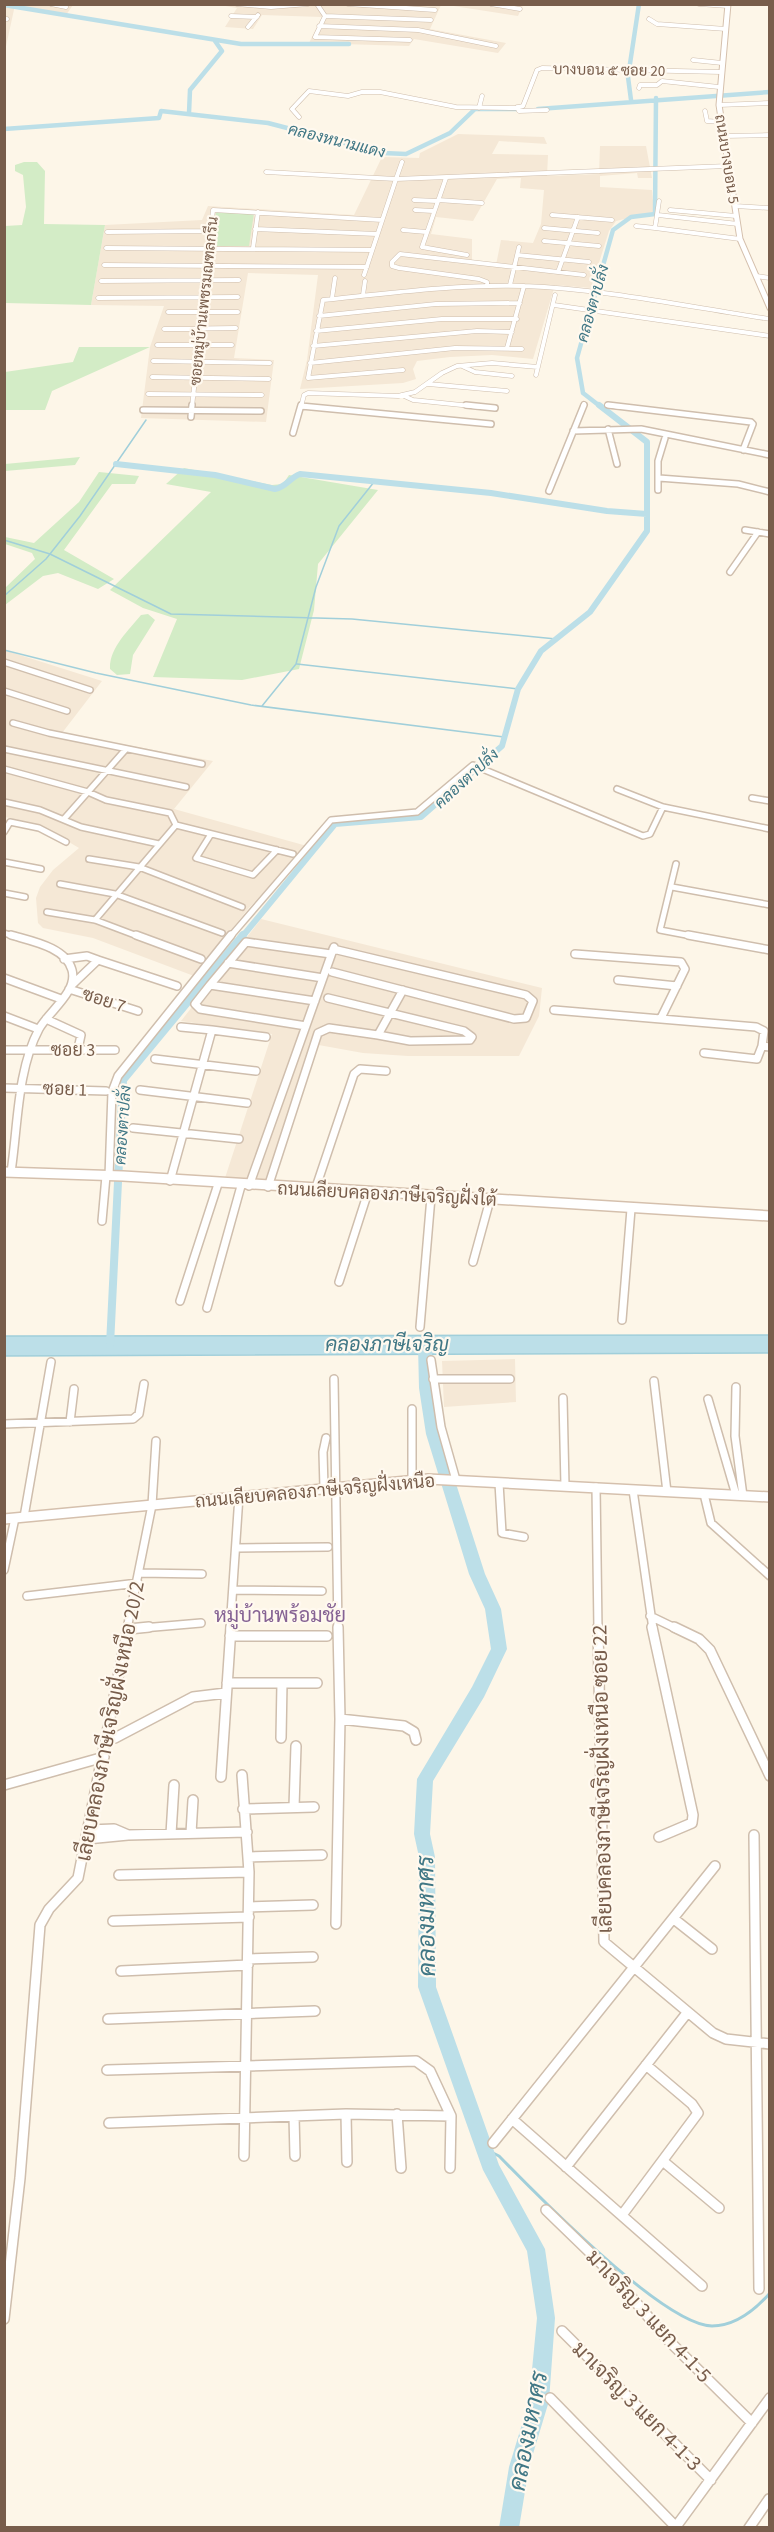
<svg xmlns="http://www.w3.org/2000/svg" width="774" height="2532" font-family="'Source Sans 3',Sarabun,sans-serif">
<rect width="100%" height="100%" fill="#fdf6e8"/>
<path fill="#f5e8d6" fill-rule="evenodd" d="M214,4L441,5L430,29L506,43L498,53L414,39L409,46L309,43L322,17L262,15L253,29L225,27L237,8Z
M5,5H73L66,15L15,5L5,51Z
M447,5H523L518,16Z
M458,134L544,137L547,144L499,141L492,154L548,155L547,176L599,174L600,146H646L652,178H638L637,173L600,176V187L652,190L654,212L616,221L609,231L591,288L555,285L533,359L492,355L450,357L417,361L413,369L416,379L403,383L300,389L307,360L318,275L248,273L234,358L274,360L266,422L141,418L150,347L164,306L91,305L105,225L202,220L208,206L354,215L382,157L419,158L420,153ZM521,178L520,188L544,190L541,224L533,243L501,240L496,265L472,261V239L431,234L436,217L473,221L497,179Z
M4,650L102,681L62,733L213,761L174,809L307,846L248,909L194,976L93,938L43,928L38,923L36,898L40,887L53,870L79,848L42,826L5,817Z
M261,919L542,988L539,1016L519,1056H408L363,1053L313,1044L269,1180L225,1178L272,1034L181,1021Z
M515,1359L516,1402L444,1407L442,1361Z"/>
<path fill="#d3ecc6" d="M24,162H37L45,171L44,224L105,225L91,305L5,303V226L22,225L26,207L23,175L15,171V165Z
M216,211L254,213L249,246H213Z
M79,347H150L52,391L45,410H5V372L73,362Z
M80,457L75,465L5,471V464Z
M184,468L272,485L283,484L289,475L378,490L318,564L314,610L299,669L242,680L153,677L177,619L143,608L110,590L211,492L166,484Z
M99,472L139,476L135,484H112L64,550L114,579L98,589L58,573L43,576L5,605V588L35,559L32,553L5,544V537L34,543L79,502Z
M148,614L155,620L133,655L130,674L117,675L110,669C109,648 129,630 141,615Z"/>
<path fill="#bcdfe8" stroke="#a1cfda" stroke-width="1.5" d="M769,1335V1353L4,1356L5,1336Z"/>
<g fill="none" stroke-linecap="round" stroke-linejoin="round">
<path stroke="#a1cfda" stroke-width="1.5" d="M4,540L50,554L171,614L352,619L556,639
M4,596L46,559L80,516L146,420
M4,650L96,673L251,705L504,737
M297,664L518,689
M262,706L296,664L316,587L339,526L374,482"/>
<path stroke="#a1cfda" stroke-width="3" d="M485,2149L499,2156C536,2194 664,2325 712,2326C736,2326 755,2310 770,2293"/>
<path stroke="#bcdfe8" stroke-width="4.5" d="M4,5L241,44H349
M631,100L628,77L639,4
M538,109L770,92
M189,113L190,90L222,51L215,41
M4,129L159,118L161,111L268,123L383,153L406,154L450,133L475,109H522
M601,407L583,393L577,358L613,230L631,217L655,214L656,98"/>
<path stroke="#bcdfe8" stroke-width="6" d="M116,464L215,475L275,489C287,487 289,478 300,474L491,493L607,511L647,514
M242,937L335,824L421,817L502,746L518,689L541,651L590,612L647,531V442L599,405"/>
<path stroke="#bcdfe8" stroke-width="8" d="M110,1345L123,1080L243,935"/>
<path fill="#bcdfe8" fill-rule="evenodd" d="M425,1339L430,1341L432,1345L433,1388L440,1434L485,1574L501,1609L507,1649L484,1697L433,1781L430,1834L435,1857L436,1987L499,2165L545,2249L555,2318L549,2401L529,2467L519,2528H499L509,2467L529,2401L537,2318L527,2251L483,2170L418,1987L419,1857L414,1834L417,1779L472,1687L491,1649L485,1609L469,1574L426,1434L419,1388L418,1345L420,1341Z"/>
<g stroke="#cfbead" stroke-width="5">
<path id="street-far3" d="M51,4L66,7
M237,4L271,7L308,4
M317,4L325,16L315,37L410,40
M348,4L435,10
M491,4L520,9
M699,4L728,6
M231,16L257,17
M325,16L431,20
M4,19H7
M649,19L657,24L726,29
M319,26L418,30L496,46
M248,27L258,15
M693,60L722,63
M639,88L640,85H657L662,81L719,87
M719,105L770,103
M517,107L519,111L547,110
M479,108L482,96
M705,111L707,121L721,122
M299,117L292,109L309,91L348,96L362,92H380L456,107L515,108L523,106L537,70L542,68L721,72
M724,136L770,135
M266,172L396,179L402,162
M446,178L422,247L467,255
M414,200L437,201
M438,200L482,203
M659,201L655,228L740,239
M735,206L770,208
M415,210L433,211
M670,210L736,216
M552,215L612,220
M658,215L738,224
M636,226L655,228
M544,228L598,233
M255,229L377,234
M403,230L426,232
M107,232L210,231
M544,241L599,246
M106,248L372,250
M253,248L258,212
M517,255L589,262
M104,265L367,267
M558,272L578,217
M364,275L396,179L728,166
M756,276L770,278
M101,281L239,280
M510,285L519,247
M487,286V282L479,279L399,268L392,266V262L400,254L584,275
M363,295L365,281
M98,298L238,297
M332,298L335,278
M554,305L770,336
M168,312H238
M319,316L436,304L520,303
M164,329L236,328
M316,331L442,319H517
M157,345H232
M313,346L477,331L512,332
M507,348L524,286
M153,361L270,363
M310,363L455,348L522,349
M462,366L475,372L512,376
M403,370L308,378L323,300C390,293 457,284 524,286C606,289 689,307 770,319
M536,375L555,295
M152,377L269,379
M428,384L507,391
M148,394L262,395
M402,395L413,400L481,407
M607,405L621,407
M301,406L308,407
M192,407L213,210L382,220
M301,407L304,395L308,393L398,396L415,392L442,373L457,366L492,363L538,367
M583,407L584,404"/>
</g>
<g stroke="#cfbead" stroke-width="8">
<path id="street-far2" d="M466,405L495,408
M608,405L751,422L753,424L743,450
M301,406L491,424
M143,410L261,411
M191,417L192,405
M608,429L617,464
M573,431L641,429L770,455
M293,433L301,405
M659,478L738,484L770,492
M658,490V461L665,438
M549,491L584,405
M745,530L770,534
M730,572L758,532
M4,662L90,690
M4,691L67,711
M13,723L49,733L202,764
M4,749L186,787
M4,769L88,792L106,800L170,813L176,825L95,920
M617,789L663,807L770,829
M752,798L770,801
M4,802L40,810L81,827L159,844
M64,819L126,749
M176,825L293,854
M4,832L10,822L39,828L66,842
M211,834L196,858L253,875L277,850
M89,859L139,867L242,907
M4,862L41,869
M676,864L660,930L697,937
M60,884L115,894L222,933
M672,887L770,905
M4,893L25,897
M47,912L95,920L140,937
M4,933L16,937
M230,937L331,820L417,812L473,765L643,836L650,834L663,807"/>
</g>
<g stroke="#cfbead" stroke-width="10">
<path id="street-far1" d="M136,935L201,959
M688,935L770,950
M575,954L681,962L685,969L661,1018
M64,959L87,956L98,960
M228,963L323,978
M332,972L514,1019L526,1018L533,1001L526,995L333,949
M4,978L61,999
M618,980L677,986
M73,984L98,960L177,986
M210,985L195,1004L200,1009L306,1026
M69,989L138,1011
M328,998L464,1031L472,1037L470,1040L410,1041L378,1035
M315,1001L210,985L246,942L331,954
M554,1010L756,1027L764,1031L762,1046L770,1047
M4,1016L38,1029
M46,1019L81,1035L78,1049
M181,1027L212,1030
M4,1050H115
M704,1053L757,1059L762,1046
M155,1059L256,1071
M4,1088L106,1091
M140,1090L247,1103
M133,1128L239,1139
M11,1172C18,1126 17,1070 39,1029C49,1011 78,992 72,970C66,947 31,941 11,935
M109,1176L112,1092L118,1076L231,935
M170,1181L212,1030L266,1037
M249,1186L334,947
M268,1187L318,1033L329,1028L378,1035L403,990
M315,1190L354,1074L360,1069L386,1071
M102,1221L106,1176
M473,1262L490,1200
M339,1282L368,1192
M180,1301L218,1184
M207,1308L241,1186
M622,1320L631,1209
M420,1327L431,1197
M431,1360L441,1427L456,1480
M334,1379L338,1629
M433,1379H510
M654,1381L667,1492
M736,1387L735,1436L743,1496
M563,1398L565,1486
M708,1399L736,1495
M412,1409V1479
M70,1422L74,1389
M4,1424L133,1419L139,1414L144,1384
M499,1483L502,1533L524,1537
M596,1487L598,1629
M324,1488L323,1452L326,1438
M633,1490L653,1629
M704,1494L711,1523L770,1576
M24,1517L51,1362
M237,1548L328,1547
M4,1570L15,1518
M140,1573L202,1574
M234,1590L322,1591
M27,1596L138,1583
M650,1616L677,1629
M127,1629L152,1505L156,1441
M131,1629L201,1623
M230,1629L239,1496"/>
</g>
<g stroke="#cfbead" stroke-width="12">
<path id="street" d="M598,1627L604,1942L713,2033L726,2039L770,2044
M652,1627L693,1815L692,1823L659,1837
M674,1627L699,1639L710,1650L770,1776
M129,1629L149,1627
M230,1636H327
M227,1683H317
M340,1719L404,1726L414,1732L416,1740
M115,1738L193,1697L226,1693
M281,1738L282,1683
M242,1775L249,1872L244,2156
M221,1777L231,1627
M4,1785L104,1757
M294,1807L296,1746
M243,1809L314,1807
M89,1830L114,1829L128,1835
M191,1833L193,1800
M171,1834L174,1785
M754,1835L759,2289
M87,1839L128,1835L247,1832
M249,1857L322,1855
M119,1875L249,1872
M249,1907L313,1905
M674,1919L712,1949
M113,1921L249,1917
M336,1924L340,1719L338,1627
M248,1959L313,1957
M121,1971L248,1965
M108,2019L315,2011
M107,2070L416,2061L430,2071L451,2116L450,2168
M346,2114L347,2162
M397,2114L401,2168
M294,2116L295,2156
M512,2119L702,2286
M109,2123L346,2114L451,2116
M493,2143L715,1866
M664,2162L719,2208
M566,2167L687,2013
M546,2210L610,2272L668,2340L752,2423
M622,2215L698,2113L692,2104L646,2065
M4,2319L20,2178L40,1925L49,1909L78,1878L128,1627
M562,2331L711,2480
M550,2398L676,2527
M675,2528L770,2398
M749,2528L769,2499"/>
</g>
<g stroke="#d5c0ad" stroke-width="7">
<path id="secondary-far1" d="M728,4L719,105L740,239L770,308"/>
</g>
<g stroke="#d5c0ad" stroke-width="12">
<path id="secondary" d="M4,1172L123,1176L770,1216
M4,1519L428,1479L770,1497"/>
</g>
<use href="#street-far3" stroke="#fff" stroke-width="4"/>
<use href="#street-far2" stroke="#fff" stroke-width="5"/>
<use href="#street-far1" stroke="#fff" stroke-width="7"/>
<use href="#street" stroke="#fff" stroke-width="9"/>
<use href="#secondary-far1" stroke="#fff" stroke-width="5"/>
<use href="#secondary" stroke="#fff" stroke-width="9"/>
</g>
<g text-anchor="middle" stroke-width="4.5" stroke-linejoin="round" paint-order="stroke">
<g font-size="15" fill="#785d4b" stroke="#fff9ef">
<text transform="translate(609 70) rotate(1)" y="5">บางบอน ๕ ซอย 20</text>
<text transform="translate(727 159) rotate(81)" y="5">ถนนบางบอน 5</text>
<text transform="translate(204 301) rotate(-84)" y="5">ซอยหมู่บ้านเพชรมณฑลกรีน</text>
</g>
<g font-size="16" font-style="italic" fill="#407785" stroke="#fff9ef">
<text transform="translate(337 140) rotate(14)" y="6">คลองหนามแดง</text>
<text transform="translate(592 303) rotate(-74)" y="6">คลองตาปลั่ง</text>
<text transform="translate(466 778) rotate(-42)" y="6">คลองตาปลั่ง</text>
<text transform="translate(122 1125) rotate(-86)" y="6">คลองตาปลั่ง</text>
</g>
<g font-size="18" fill="#785d4b" stroke="#fff9ef">
<text transform="translate(104 1000) rotate(18)" y="6">ซอย 7</text>
<text x="73" y="1056">ซอย 3</text>
<text transform="translate(65 1089) rotate(2)" y="6">ซอย 1</text>
<text transform="translate(387 1194) rotate(3)" y="6">ถนนเลียบคลองภาษีเจริญฝั่งใต้</text>
<text transform="translate(315 1491) rotate(-5)" y="6">ถนนเลียบคลองภาษีเจริญฝั่งเหนือ</text>
</g>
<g font-size="20" font-style="italic" fill="#407785" stroke="#fff9ef">
<text x="387" y="1351">คลองภาษีเจริญ</text>
</g>
<g font-size="20" fill="#866394" stroke="#fff9ef">
<text x="280" y="1622">หมู่บ้านพร้อมชัย</text>
</g>
<g font-size="21" fill="#785d4b" stroke="#fff9ef">
<text transform="translate(110 1721) rotate(-79)" y="7">เลียบคลองภาษีเจริญฝั่งเหนือ 20/2</text>
<text transform="translate(602 1779) rotate(-91)" y="7">เลียบคลองภาษีเจริญฝั่งเหนือ ซอย 22</text>
<text transform="translate(649 2316) rotate(47)" y="7">มาเจริญ 3 แยก 4-1-5</text>
<text transform="translate(637 2406) rotate(45)" y="7">มาเจริญ 3 แยก 4-1-3</text>
</g>
<g font-size="24" font-style="italic" fill="#407785" stroke="#fff9ef">
<text transform="translate(426 1916) rotate(-91)" y="8">คลองมหาศร</text>
<text transform="translate(528 2431) rotate(-79)" y="8">คลองมหาศร</text>
</g>
</g>
<rect width="774" height="2532" fill="none" stroke="#785d4b" stroke-width="12"/>
</svg>
